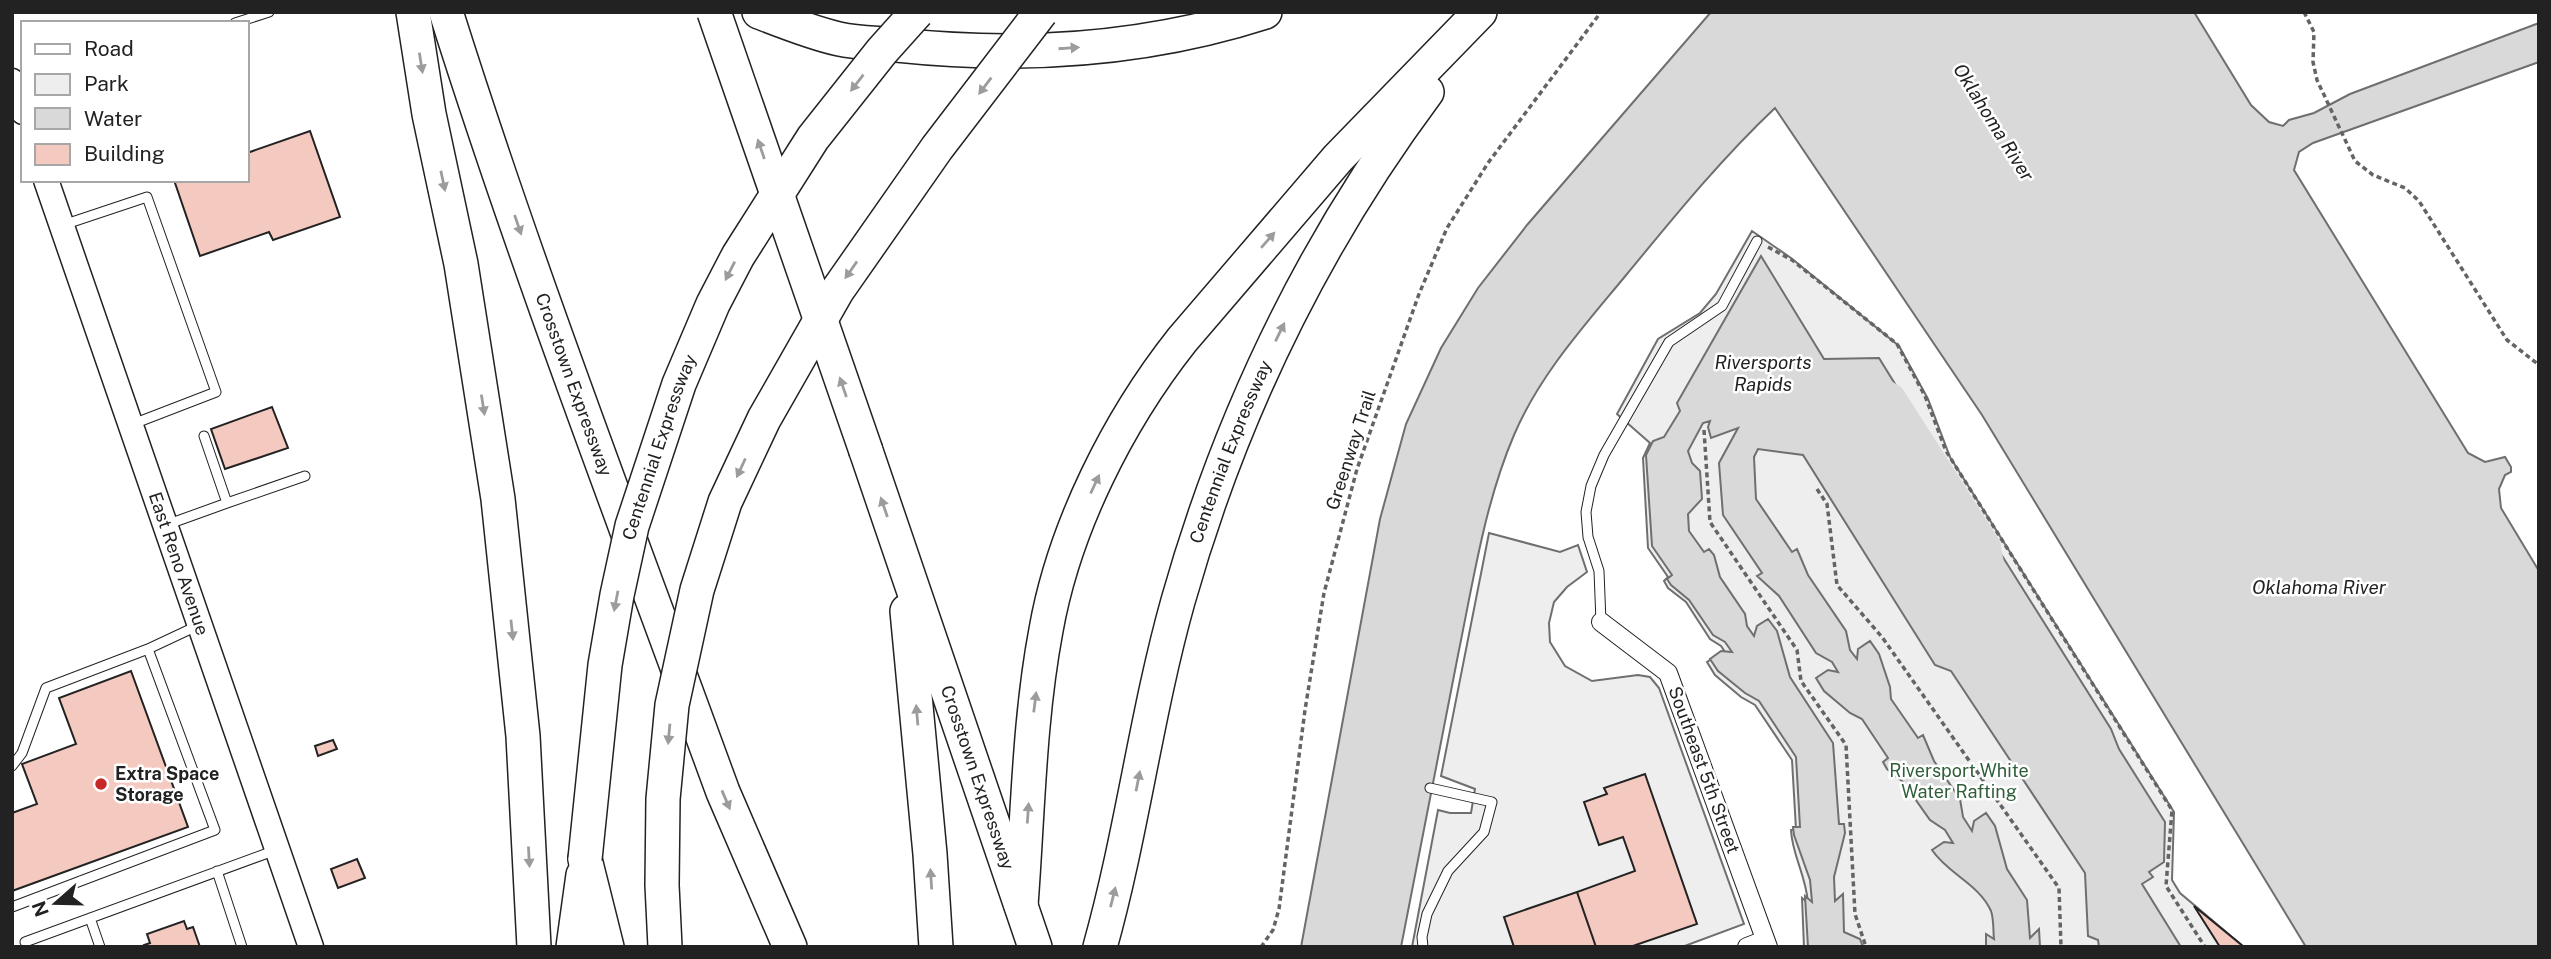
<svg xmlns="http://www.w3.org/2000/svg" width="2551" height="959" font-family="'Public Sans',sans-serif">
<rect width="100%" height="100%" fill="#fff"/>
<path fill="#eee" stroke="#6f6f6f" stroke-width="2" d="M1752,231L1791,258L1899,346L1928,399L1950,457L2174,812L2172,880L2180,893L2244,947H1804L1802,898L1808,903C1806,875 1792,855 1791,830L1796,829L1792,760L1755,705L1741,697L1715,675L1707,662L1719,654L1727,655L1721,646L1710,639L1686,602L1668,588L1664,581L1668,577L1648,548L1643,458L1650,443L1617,414L1658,339L1700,313L1716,294Z
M1489,533L1560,552L1578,545L1587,572L1567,587L1554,602L1549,623L1550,642L1565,666L1592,681L1638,675L1650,677L1659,688L1744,924L1682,947H1412L1438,810L1450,813H1471L1475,789L1441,776Z"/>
<path fill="#d9d9d9" stroke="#6f6f6f" stroke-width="2" d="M1711,12H2194L2251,105L2269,122L2283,126L2289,120L2314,113L2350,94L2539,23V62L2313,143L2299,152L2294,170L2468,453L2485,462L2505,457L2511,467V472L2505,475L2499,489L2501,508L2539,571V947H2306L1982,415L1775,108C1721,159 1674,217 1627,274C1585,325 1540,374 1514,435C1485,503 1474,577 1459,650C1439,749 1420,848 1401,947H1301L1380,519L1406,424L1441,348L1478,288L1527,225Z
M1761,256L1824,359L1879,358L1900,392L1890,398L1983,548L1994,543L2111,729L2119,749L2165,822L2164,862L2149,872L2153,877L2142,884L2181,947H2099L2098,940L2088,936L2085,873L1951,671L1935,665L1803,455L1758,449L1754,457L1756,499L1792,552L1797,549L1808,575L1846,631L1850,650L1857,659L1858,649L1870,641L1879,654L1890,687L1891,699L1918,738L1923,735L1934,761L1960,799L1963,817L1972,831L1974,821L1986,813L1995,826L2007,869L2027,900L2030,938L2039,929L2040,947H1986V934L1994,939C1993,931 1994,919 1991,911C1979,884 1948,874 1932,850L1944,842L1953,843L1945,830L1930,820L1903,782L1887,769L1883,762L1888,758L1862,719L1850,713L1824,691L1816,678L1828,670L1838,672L1832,662L1816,653L1779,596L1757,576L1762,573L1723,515L1719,463L1738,428L1711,438L1708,427L1710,421L1703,423L1688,451L1692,463L1700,471L1702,499L1688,514L1689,531L1704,552L1709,549L1714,555L1720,577L1745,614L1747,626L1754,636L1757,626L1768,619L1777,631L1790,677L1833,743L1839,824H1844L1845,833L1834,877L1835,901L1843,894L1844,932L1860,939L1863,947H1808L1805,896L1812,902L1810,880L1794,835L1793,827H1800L1796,757L1759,701L1745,693L1718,671L1710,659L1721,651L1732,652L1725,642L1713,635L1689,600L1671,585L1667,579L1672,575L1652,546L1646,455L1653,441L1664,437L1680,411L1677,403Z"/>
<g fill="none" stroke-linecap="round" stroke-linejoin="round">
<path stroke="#d9d9d9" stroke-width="21" d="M1869,383H1874L1894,395L1990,545L1995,572"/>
</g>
<path fill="#f3c9c0" stroke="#222" stroke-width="2" d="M310,131L340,217L273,240L269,232L200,256L174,180H247V153Z
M272,407L288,448L225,469L211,429Z
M131,671L188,827L12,891V813L37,804L22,764L76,744L59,698Z
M333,740L337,749L318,756L315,746Z
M1645,774L1697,924L1630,947H1596L1577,892L1635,871L1623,837L1599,845L1584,802L1607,794L1604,788Z
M357,859L365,878L338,888L331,869Z
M1577,892L1596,947H1514L1504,917Z
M2194,906L2244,947H2220Z
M184,921L187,929L193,927L200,947H145L144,945L150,943L147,934Z"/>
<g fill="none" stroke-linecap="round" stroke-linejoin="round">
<g stroke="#222" stroke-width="11">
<path id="service" d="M235,23L269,12
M63,225L147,197L216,392L133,424
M227,503L305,476
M166,525L227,503L204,436
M1601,622L1599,571L1588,537L1586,512L1591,486L1604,455L1669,342L1722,306L1757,241
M148,649L197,626
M12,766L22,753L46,688L148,649L215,830L12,907
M217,871L242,947
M90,918L100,947
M25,942L276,850
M1423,947L1422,937L1427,914L1448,871L1484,832L1492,802L1430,788"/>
</g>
<g stroke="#222" stroke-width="20">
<path id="minor" d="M1601,622L1668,673L1768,947
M1747,947L1765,940"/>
</g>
<g stroke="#222" stroke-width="27">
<g id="secondary">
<path d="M12,81L23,112"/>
<path id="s1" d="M46,180L311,947"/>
</g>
</g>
<g stroke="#222" stroke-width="36">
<g id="motorway">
<path d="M413,12L429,114L461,264L498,499L523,736L534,947"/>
<path id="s2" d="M446,12C524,259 616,500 705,743L723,792L790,947"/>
<path d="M759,12C785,22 812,33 839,39C858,43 878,43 897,45C1020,58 1147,50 1265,12"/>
<path id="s3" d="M866,451L1035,947"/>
<path d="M907,611L930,854L936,947"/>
<path d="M585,859L607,947"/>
<path d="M1021,905C1028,813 1029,720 1046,630C1064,528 1118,421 1182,340L1338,158L1480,12"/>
<path d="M573,947L583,875"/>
<path id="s4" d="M1100,947C1132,833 1146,715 1178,601C1230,417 1313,245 1427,92"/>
</g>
</g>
<path stroke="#646464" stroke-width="3.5" stroke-dasharray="5 3.5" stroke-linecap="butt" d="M2304,12L2314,32L2313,62L2317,80L2355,161L2373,175L2405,188L2419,201L2507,340L2539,365
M1768,247L1792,260L1897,344L1925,396L1946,451L2172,810L2166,886L2205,947
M1704,430L1710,522L1797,650L1801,681L1846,745L1855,914L1866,947
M1817,489L1827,504L1837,585L1882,637L2059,888L2061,947
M1261,947L1273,930L1279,909L1305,710L1324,593L1357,469L1419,294L1447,228L1488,163L1601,12"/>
<use href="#service" stroke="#fff" stroke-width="9"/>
<use href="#minor" stroke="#fff" stroke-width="18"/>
<use href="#secondary" stroke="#fff" stroke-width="24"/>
<use href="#motorway" stroke="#fff" stroke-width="33"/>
<g stroke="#222" stroke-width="36" stroke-linecap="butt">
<g id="motorway-bridge">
<path d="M714,12L866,451"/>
<path id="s5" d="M585,859L605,665L617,595L632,526L679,384L713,304L738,256L813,138L882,51L917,12"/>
<path d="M665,947L662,885L663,799L672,705L697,590L725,502L764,419L837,291L937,148L1041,12"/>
</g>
</g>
<use href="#motorway-bridge" stroke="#fff" stroke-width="33"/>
</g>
<defs><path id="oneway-solid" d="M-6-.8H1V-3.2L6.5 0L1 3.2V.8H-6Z" transform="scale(1.75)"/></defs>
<g fill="#9c9c9c">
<use href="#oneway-solid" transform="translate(1069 48) rotate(-4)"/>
<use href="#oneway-solid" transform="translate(421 63) rotate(81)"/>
<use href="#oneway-solid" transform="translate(857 83) rotate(128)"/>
<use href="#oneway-solid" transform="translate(985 86) rotate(127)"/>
<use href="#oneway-solid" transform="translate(761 149) rotate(-109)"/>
<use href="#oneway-solid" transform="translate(443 181) rotate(78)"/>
<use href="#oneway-solid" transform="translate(518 225) rotate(71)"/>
<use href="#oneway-solid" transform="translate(1268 240) rotate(-49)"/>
<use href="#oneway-solid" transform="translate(851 270) rotate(125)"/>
<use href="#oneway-solid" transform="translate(730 271) rotate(117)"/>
<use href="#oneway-solid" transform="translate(1280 332) rotate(-64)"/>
<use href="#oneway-solid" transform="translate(843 387) rotate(-109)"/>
<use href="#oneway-solid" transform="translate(483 405) rotate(81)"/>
<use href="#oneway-solid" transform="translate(741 468) rotate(115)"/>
<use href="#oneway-solid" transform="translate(1095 484) rotate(-65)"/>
<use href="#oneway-solid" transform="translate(884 507) rotate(-109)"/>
<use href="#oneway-solid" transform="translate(616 601) rotate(101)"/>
<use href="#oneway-solid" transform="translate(512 630) rotate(84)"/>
<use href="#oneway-solid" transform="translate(1035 702) rotate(-83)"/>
<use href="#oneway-solid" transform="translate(917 715) rotate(-95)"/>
<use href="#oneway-solid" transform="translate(669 734) rotate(95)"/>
<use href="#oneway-solid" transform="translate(1138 781) rotate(-79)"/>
<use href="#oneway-solid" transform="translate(726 800) rotate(67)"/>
<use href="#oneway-solid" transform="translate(1028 813) rotate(-86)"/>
<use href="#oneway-solid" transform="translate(529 857) rotate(87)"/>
<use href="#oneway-solid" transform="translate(931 879) rotate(-94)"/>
<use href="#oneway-solid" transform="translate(1113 897) rotate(-76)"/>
</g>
<circle fill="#c62828" stroke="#fff" stroke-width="2.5" cx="101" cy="784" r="7"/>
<g text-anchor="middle" stroke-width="5" stroke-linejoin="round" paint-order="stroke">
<g font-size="18" fill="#222" stroke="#fff">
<text dy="6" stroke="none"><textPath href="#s2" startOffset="394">Crosstown Expressway</textPath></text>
<text dy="6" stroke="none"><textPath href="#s5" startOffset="420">Centennial Expressway</textPath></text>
<text transform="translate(1351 450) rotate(-72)" y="6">Greenway Trail</text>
<text dy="6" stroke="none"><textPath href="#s4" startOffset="513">Centennial Expressway</textPath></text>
<text dy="6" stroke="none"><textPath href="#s1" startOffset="406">East Reno Avenue</textPath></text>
<text transform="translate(1704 770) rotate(70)" y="6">Southeast 5th Street</text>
<text dy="6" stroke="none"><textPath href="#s3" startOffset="345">Crosstown Expressway</textPath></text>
</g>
<g font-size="18" fill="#2f5e38" stroke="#fff">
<text x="1959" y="777">Riversport White<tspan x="1959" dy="21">Water Rafting</tspan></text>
</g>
<g font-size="18" font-weight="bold" fill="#222" stroke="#fff" text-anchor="start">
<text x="115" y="780">Extra Space<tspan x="115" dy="21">Storage</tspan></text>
</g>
<g font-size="19" font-style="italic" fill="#222" stroke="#fff">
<text transform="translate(1994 122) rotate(58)" y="7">Oklahoma River</text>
<text x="1763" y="369">Riversports<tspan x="1763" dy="22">Rapids</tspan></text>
<text x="2319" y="594">Oklahoma River</text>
</g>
</g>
<rect width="2551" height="959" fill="none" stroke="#222222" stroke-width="28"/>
<rect x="21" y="21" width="228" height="161" fill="#ffffff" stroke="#a7a7a7" stroke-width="2"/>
<rect x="35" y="44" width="35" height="10" fill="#ffffff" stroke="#a7a7a7" stroke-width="2"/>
<text x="84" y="56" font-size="21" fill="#222222">Road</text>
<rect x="35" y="74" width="35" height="21" fill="#eeeeee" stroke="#a7a7a7" stroke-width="2"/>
<text x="84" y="91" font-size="21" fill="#222222">Park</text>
<rect x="35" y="108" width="35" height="21" fill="#d9d9d9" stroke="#a7a7a7" stroke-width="2"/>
<text x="84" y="126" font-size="21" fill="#222222">Water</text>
<rect x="35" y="144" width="35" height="21" fill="#f3c9c0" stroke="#a7a7a7" stroke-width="2"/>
<text x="84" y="161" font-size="21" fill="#222222">Building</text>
<g transform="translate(56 903) rotate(250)" stroke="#ffffff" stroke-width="5" paint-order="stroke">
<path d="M0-5L12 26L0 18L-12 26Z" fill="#222222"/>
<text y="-10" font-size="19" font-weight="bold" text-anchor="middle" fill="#222222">N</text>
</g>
</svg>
